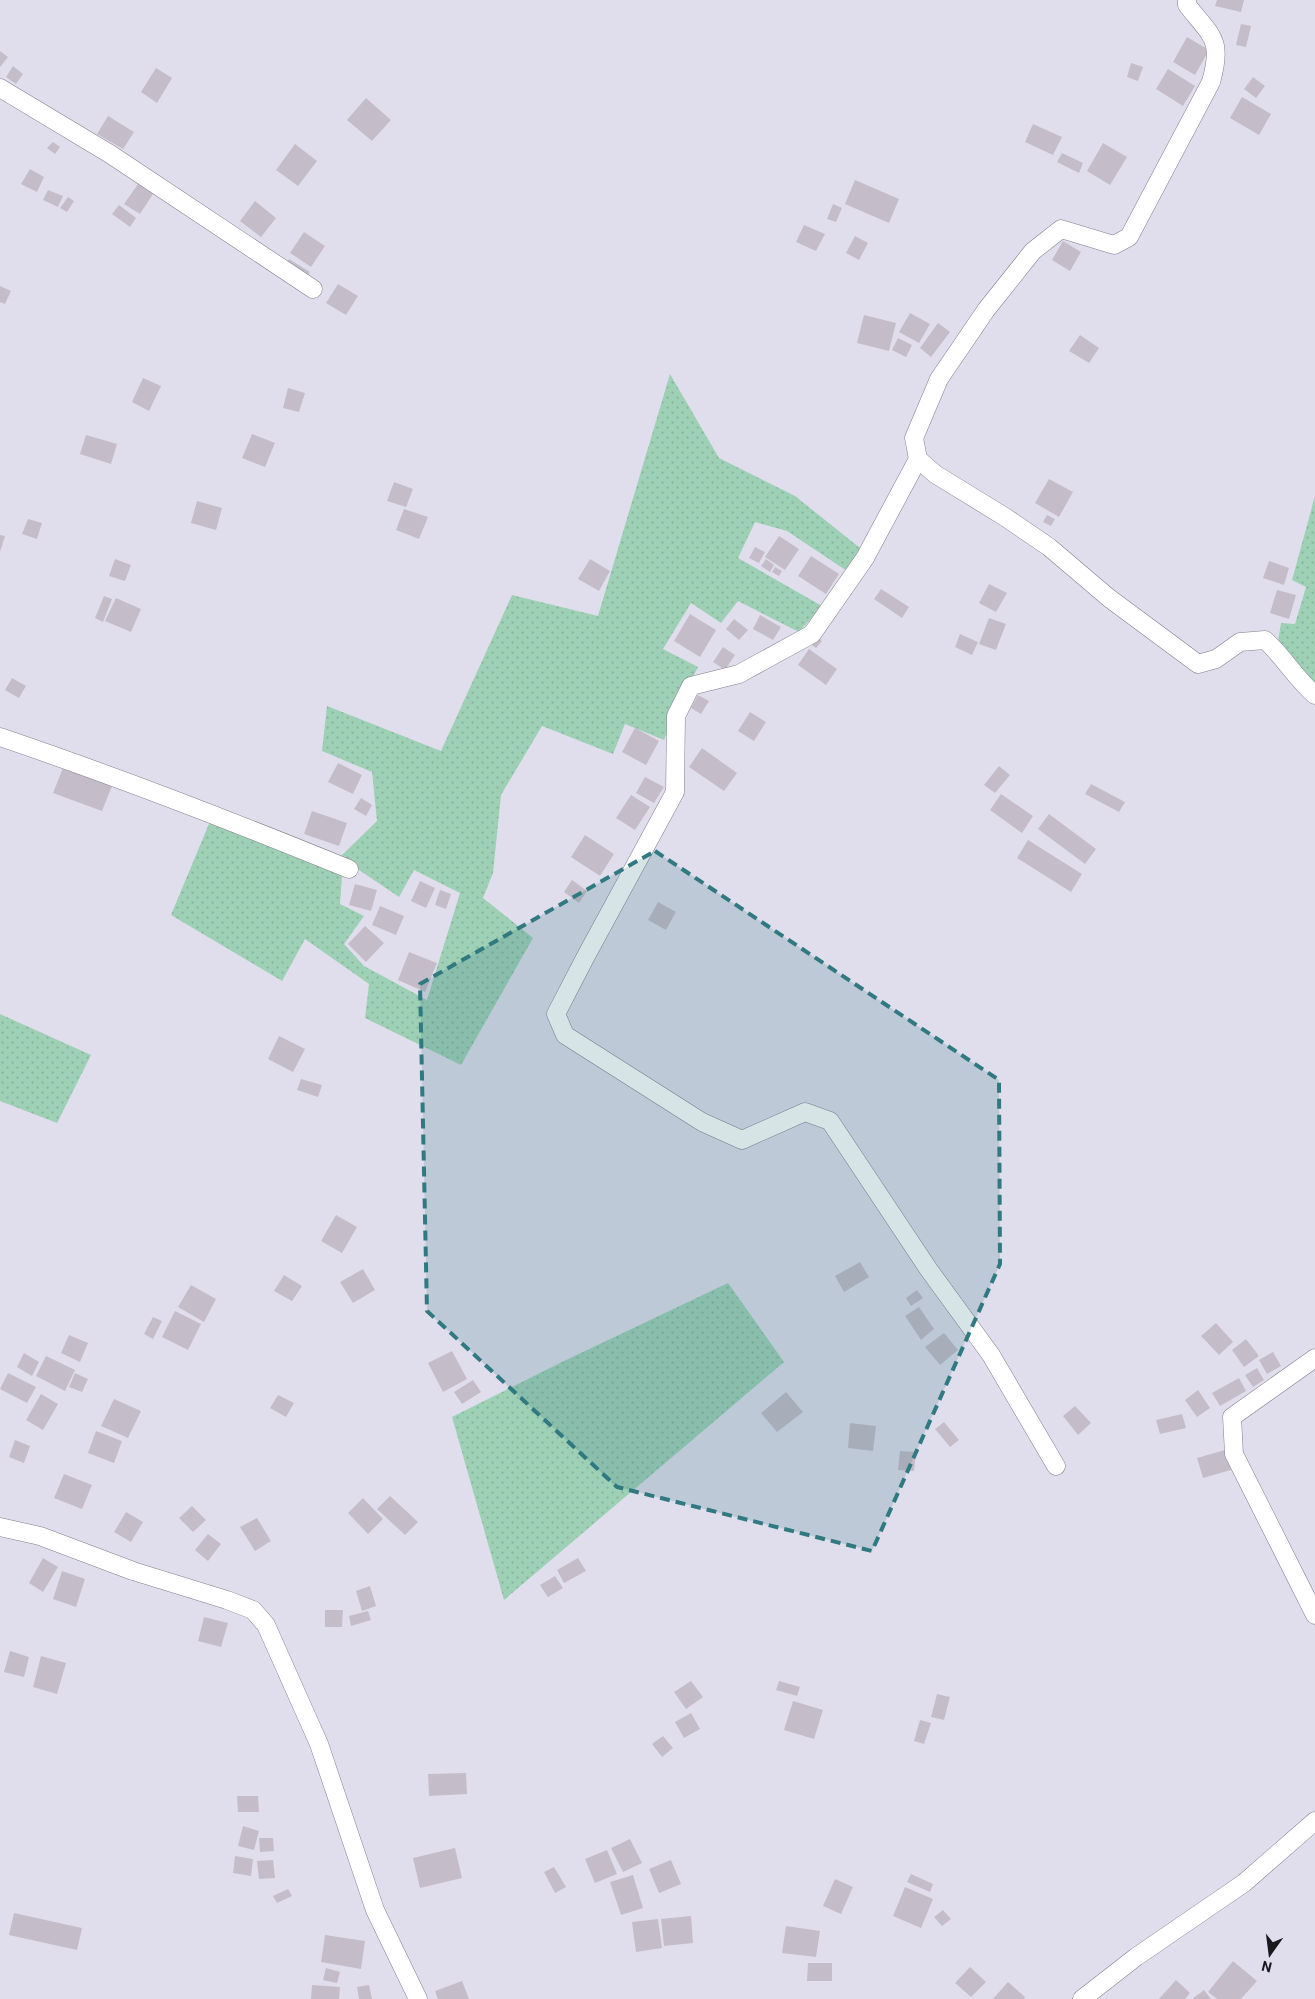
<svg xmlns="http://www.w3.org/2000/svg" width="1315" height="1999" font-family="Roboto,sans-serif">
<defs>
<pattern id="grass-dots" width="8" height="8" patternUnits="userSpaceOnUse" patternTransform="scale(1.25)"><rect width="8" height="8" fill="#9ed0b6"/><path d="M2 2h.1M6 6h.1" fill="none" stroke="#88b29c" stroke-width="1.8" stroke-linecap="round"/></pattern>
</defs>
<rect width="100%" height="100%" fill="#e0deed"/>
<path fill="url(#grass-dots)" d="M670,374L719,458L795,496L860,548L847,571L787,531L755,522L738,558L822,606L799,632L738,601L721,623L691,603L663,649L698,667L673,715L664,740L625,724L613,754L542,726L501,795L493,873L483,898L533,938L461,1065L365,1018L369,984L305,939L282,981L171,915L211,819L342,875L340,904L364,916L344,944L364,966L427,1000L460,893L414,870L399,897L340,857L377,821L372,772L322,751L327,706L441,751L512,595L598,616Z
M1315,496V685L1278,642L1281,623L1295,624L1306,587L1292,580Z
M0,1014L91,1055L57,1123L0,1101Z
M728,1283L784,1362L504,1600L452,1417L562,1362Z"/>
<path fill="#c5bcc9" d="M1217,0H1244L1241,12L1215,6Z
M1241,24L1251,26L1246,47L1236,45Z
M1187,37L1209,50L1195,75L1173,62Z
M0,51L8,57L0,67Z
M1131,63L1143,67L1138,81L1127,77Z
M13,66L23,74L16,84L6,77Z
M156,68L172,78L157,103L141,92Z
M1168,69L1195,86L1183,106L1156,89Z
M1253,77L1265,86L1256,98L1244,89Z
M1242,97L1271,114L1259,135L1230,118Z
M366,98L391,120L372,141L347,120Z
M108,116L134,132L123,149L97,134Z
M1033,124L1062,137L1053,155L1025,142Z
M53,142L60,147L55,154L47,148Z
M1103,143L1127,157L1110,185L1087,171Z
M295,144L317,161L298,186L276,170Z
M1062,153L1083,163L1079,173L1057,162Z
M30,169L44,177L37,192L21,184Z
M855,180L899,199L889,223L845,204Z
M138,184L153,194L140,214L124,204Z
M48,190L63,196L58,207L43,200Z
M68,197L74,201L67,212L60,208Z
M255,201L276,218L261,237L240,221Z
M833,204L842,208L836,222L827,219Z
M119,205L136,218L130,227L112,214Z
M804,225L825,234L816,251L796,242Z
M304,232L325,246L311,267L290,253Z
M855,236L868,243L859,260L846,253Z
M1063,241L1081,252L1070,271L1052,260Z
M289,259L310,272L306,278L285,265Z
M338,284L358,296L346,315L326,303Z
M0,286L11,291L5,304L0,302Z
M910,313L930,324L919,343L899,332Z
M864,315L896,323L889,351L857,343Z
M938,323L950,332L931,357L920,348Z
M1080,335L1099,348L1089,363L1069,351Z
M898,338L912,345L906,357L892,350Z
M143,378L161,386L149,411L132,402Z
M288,388L305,393L299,412L283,408Z
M252,434L275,443L265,467L242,458Z
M86,435L117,444L111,464L80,454Z
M1049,479L1073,492L1059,517L1035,503Z
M394,482L413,489L406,507L387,501Z
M197,501L222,508L216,530L191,523Z
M404,509L428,517L419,539L396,530Z
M1047,515L1055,519L1051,526L1043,522Z
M28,519L42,523L37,539L22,534Z
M0,535L5,536L0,552Z
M779,536L799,549L785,570L765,557Z
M755,547L765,552L759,563L749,558Z
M811,556L839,574L826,594L798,576Z
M115,559L131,565L125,581L109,576Z
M590,559L610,571L599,591L578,579Z
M766,559L774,565L770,572L761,566Z
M1269,561L1289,568L1284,585L1263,578Z
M775,567L782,571L779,576L772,572Z
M989,584L1007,593L996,612L979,603Z
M881,589L909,607L902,618L874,599Z
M1277,590L1296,595L1289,619L1270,613Z
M104,596L112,599L103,622L95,618Z
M116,598L141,609L131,632L105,621Z
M690,614L716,630L700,657L674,641Z
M760,615L781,627L773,640L753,629Z
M989,618L1006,624L996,650L979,644Z
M734,619L748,630L739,640L726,629Z
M960,634L978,642L972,655L955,647Z
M816,635L822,641L816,648L809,643Z
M723,647L735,655L725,670L713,662Z
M809,649L837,669L826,685L798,665Z
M12,678L26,686L19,698L5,690Z
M698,695L709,701L701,714L691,708Z
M750,712L766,722L754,741L738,731Z
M635,728L659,741L646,765L622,752Z
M702,748L737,773L724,791L689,767Z
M338,763L362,775L353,794L328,782Z
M999,766L1010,775L995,793L984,785Z
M63,768L112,786L102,811L53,793Z
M645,777L664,787L654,803L636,793Z
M1091,784L1125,802L1119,812L1085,794Z
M1001,794L1033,816L1022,833L990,810Z
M631,795L650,807L635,830L616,818Z
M361,798L372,805L366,816L354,809Z
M312,811L347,823L339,846L304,834Z
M1049,814L1096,849L1085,864L1038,829Z
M585,835L614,854L600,876L571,857Z
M1028,840L1082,874L1071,892L1017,858Z
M572,880L587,891L579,903L564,892Z
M420,881L435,888L426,908L411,901Z
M355,884L377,890L371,911L349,905Z
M440,890L451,894L446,909L435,905Z
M658,902L676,912L666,930L648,920Z
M380,906L404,916L396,935L372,925Z
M365,926L384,943L366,962L348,944Z
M409,952L437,963L425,992L398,980Z
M279,1036L305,1049L293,1072L268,1059Z
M301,1079L322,1085L318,1097L297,1090Z
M336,1215L357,1227L342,1253L321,1241Z
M860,1262L869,1277L844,1292L835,1276Z
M363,1269L375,1290L353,1303L340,1282Z
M284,1275L302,1286L292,1301L274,1291Z
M191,1285L216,1299L204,1322L178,1307Z
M917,1290L923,1298L911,1306L906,1298Z
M919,1307L934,1329L921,1340L905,1316Z
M175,1311L201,1324L188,1350L162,1337Z
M153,1317L162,1321L153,1339L144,1334Z
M1216,1323L1233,1342L1219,1355L1201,1336Z
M944,1333L958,1350L940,1365L925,1347Z
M69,1335L88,1343L80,1362L61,1353Z
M1246,1339L1259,1356L1244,1367L1232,1350Z
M452,1351L467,1379L443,1392L428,1363Z
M1273,1352L1281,1366L1267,1374L1259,1360Z
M24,1353L39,1362L32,1376L17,1367Z
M46,1356L75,1370L65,1391L36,1376Z
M1257,1368L1264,1380L1253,1387L1245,1375Z
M8,1373L36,1387L27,1403L0,1389Z
M75,1373L88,1379L82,1392L69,1387Z
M1239,1378L1246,1391L1220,1406L1212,1393Z
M473,1380L481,1392L462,1404L454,1392Z
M1198,1390L1210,1408L1197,1417L1185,1400Z
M786,1392L803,1412L777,1432L761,1413Z
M41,1394L58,1404L43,1430L26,1420Z
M278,1395L294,1403L286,1417L270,1408Z
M114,1399L141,1411L128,1438L101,1426Z
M1075,1406L1091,1423L1078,1435L1063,1416Z
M1182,1414L1186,1428L1160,1434L1156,1420Z
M944,1422L959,1440L950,1447L935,1429Z
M850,1423L876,1426L873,1451L848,1448Z
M96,1431L122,1441L114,1463L88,1453Z
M15,1440L30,1446L24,1463L9,1457Z
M1225,1450L1231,1470L1203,1478L1197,1458Z
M900,1451L916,1452L914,1471L898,1470Z
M64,1474L92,1485L82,1509L54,1498Z
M390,1496L418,1522L405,1535L377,1509Z
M363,1498L383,1519L368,1534L348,1513Z
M192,1506L206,1520L193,1532L179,1518Z
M126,1512L143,1522L131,1542L114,1532Z
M257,1518L271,1541L255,1551L240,1527Z
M208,1534L221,1544L208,1561L195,1550Z
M43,1558L58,1567L43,1592L29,1583Z
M578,1558L586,1571L564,1583L557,1570Z
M62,1571L85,1579L76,1607L53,1599Z
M555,1576L563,1588L548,1597L540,1585Z
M370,1586L376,1606L362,1611L356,1591Z
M325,1610H343L342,1627H325Z
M368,1611L371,1620L351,1626L349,1616Z
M204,1617L228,1623L221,1647L198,1641Z
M10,1651L29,1657L24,1677L4,1672Z
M41,1656L66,1663L57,1694L33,1687Z
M691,1681L703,1697L686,1709L674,1692Z
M779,1681L800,1687L797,1696L776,1690Z
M937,1694L950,1697L944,1720L931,1717Z
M793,1701L823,1710L814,1739L784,1730Z
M691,1713L700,1729L684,1738L675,1722Z
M920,1720L931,1723L924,1744L914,1741Z
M663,1736L673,1748L662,1757L652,1744Z
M466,1773L467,1794L429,1796L428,1774Z
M237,1796H258L259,1812H238Z
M243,1826L259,1831L254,1850L238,1846Z
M259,1838H273L274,1851L260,1852Z
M630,1839L642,1863L623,1872L611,1848Z
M455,1848L462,1878L420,1888L413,1858Z
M607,1850L617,1874L595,1883L585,1859Z
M235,1856L253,1859L251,1876L233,1873Z
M273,1860L275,1878L259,1879L257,1861Z
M671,1860L681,1884L659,1893L649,1869Z
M554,1867L566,1887L555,1893L544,1872Z
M911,1874L933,1884L930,1892L907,1882Z
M633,1875L643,1908L621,1915L610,1882Z
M835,1879L853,1887L841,1914L823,1906Z
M905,1887L933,1899L921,1928L893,1916Z
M288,1889L292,1896L277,1903L273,1896Z
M943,1910L951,1919L942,1926L934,1917Z
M14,1913L82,1928L77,1950L9,1935Z
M691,1916L693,1943L664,1946L661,1919Z
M658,1919L662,1948L636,1952L632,1922Z
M786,1926L820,1931L816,1957L782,1953Z
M325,1935L365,1941L361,1969L321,1962Z
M1233,1961L1257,1981L1241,1999H1217L1208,1992Z
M808,1963H832V1981H807Z
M970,1967L986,1982L971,1997L955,1983Z
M326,1968L340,1972L337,1983L323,1980Z
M1176,1980L1190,1993L1185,1999H1159Z
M462,1981L469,1999H438L435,1991Z
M1008,1982L1025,1997L1024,1999H993Z
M312,1985L340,1987L339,1999H311Z
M369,1985L372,1999H359L357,1987Z
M1204,1990L1211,1999H1192Z"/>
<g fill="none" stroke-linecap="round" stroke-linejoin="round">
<g stroke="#817e8c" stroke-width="19">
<path id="minor" d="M1187,0V5C1212,37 1223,39 1211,82L1129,237L1114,245L1061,229L1033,251L986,310L939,379L914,438L918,459L935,474L1005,517L1049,547L1109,598L1198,664L1216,659L1240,642L1265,640C1284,657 1296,679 1315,695
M0,88L110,154L313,289
M918,459L865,558L812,634L739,674L691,686L676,716L675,792L586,956L556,1014L565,1035L702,1122L742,1140L805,1112L830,1121L929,1270L991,1355L1056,1466
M0,737C118,777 234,822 349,869
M1315,1358L1232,1417L1234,1454L1315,1615
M0,1527L40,1536L133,1571L227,1600L253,1610L266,1625L319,1744L375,1910L418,1999
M1082,1999L1136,1957L1244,1883L1315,1821"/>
</g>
<use href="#minor" stroke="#fff" stroke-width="18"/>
</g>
<path fill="#307981" fill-opacity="0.2" stroke="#307981" stroke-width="4" stroke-dasharray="10 6" stroke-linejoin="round" d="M655,851L999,1080L1000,1264L872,1551L617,1487L427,1311L420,984Z"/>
<g transform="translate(1270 1954) rotate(194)" stroke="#e0deed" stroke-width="4" paint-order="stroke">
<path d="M0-4L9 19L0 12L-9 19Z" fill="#19181d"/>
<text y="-8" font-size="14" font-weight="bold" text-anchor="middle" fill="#19181d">N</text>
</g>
</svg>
